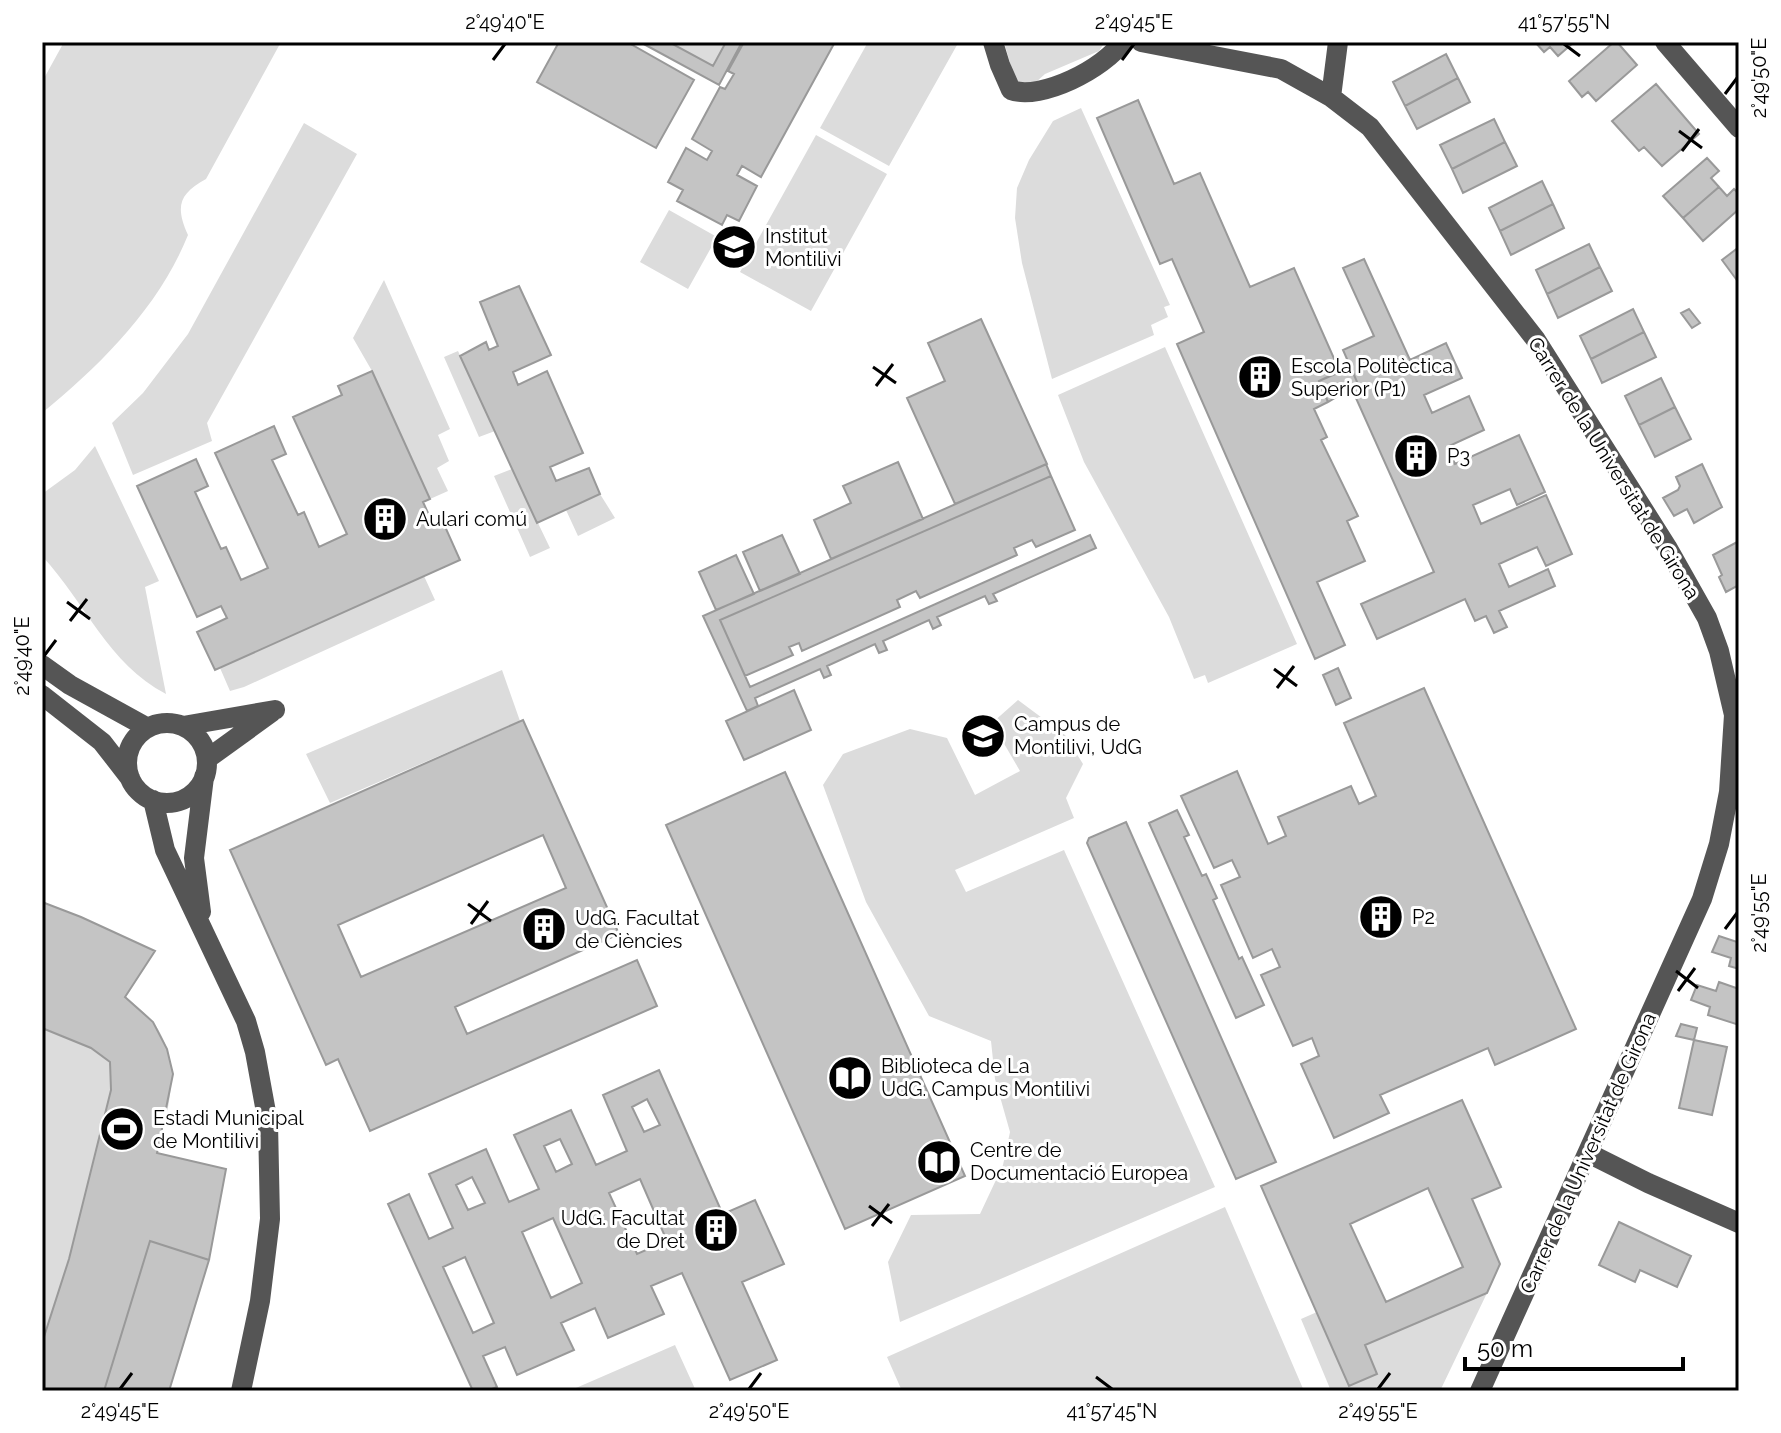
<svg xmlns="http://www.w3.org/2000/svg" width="1781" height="1433" font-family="Raleway,sans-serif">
<rect width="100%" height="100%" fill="#fff"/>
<path fill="#dcdcdc" d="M64,42H281L206,179C179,194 175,206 188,235C159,307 101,365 42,413V82Z
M669,42H726L713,66Z
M868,42H951L957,45L889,166L820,128Z
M1004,42H1105L1099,51L1045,74L1035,83L1025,85L1015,80Z
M1081,108L1170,305L1164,307L1168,317L1151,325L1154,335L1052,379L1022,263L1015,218L1017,188L1029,160L1053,121Z
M304,123L357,154L207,423L212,441L133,475L112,423L143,393L188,334Z
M816,135L887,174L811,311L740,272Z
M669,210L717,237L688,289L640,262Z
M384,280L450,429L438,435L449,461L437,468L448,491L430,499L372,371L353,338Z
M1165,347L1297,644L1208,683L1205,675L1194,679L1169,617L1084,462L1058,395Z
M458,351L495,431L479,437L444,357Z
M95,446L159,581L145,587L166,694C108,664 85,602 42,556V494L75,470Z
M512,469L550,548L530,557L494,476Z
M600,494L615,518L578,536L566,510Z
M424,576L435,600L244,687L230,691L220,668Z
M502,670L520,721L330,803L306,754Z
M1018,700L1065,735L1083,764L1066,798L1074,818L955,870L966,892L1064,850L1215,1187L900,1322L888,1262L911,1215L980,1214L1003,1165L1010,1132L995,1079L991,1041L929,1016L866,902L823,785L843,754L910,729L947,738L975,795L1020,771L992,723Z
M42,902L81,917L155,951L126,997C135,1005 147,1014 154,1023C184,1066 168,1107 157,1153L226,1169L209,1260L151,1242L42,1391Z
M1225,1207L1304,1391H902L887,1357Z
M1487,1293L1440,1391H1331L1301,1319L1317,1312L1349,1386L1365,1345Z
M675,1345L696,1391H569Z"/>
<path fill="#c4c4c4" stroke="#999" stroke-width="2" fill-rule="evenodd" d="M559,42H627L694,80L656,148L537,82Z
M640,42H669L713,66L726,42H742L719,85Z
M744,42H835L761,177L742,166L737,175L757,186L739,221L727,215L722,225L677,201L683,190L668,182L686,148L707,160L712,151L692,139L720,87L725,89L734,74L728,71Z
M1535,42H1574L1558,56L1550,47L1544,52Z
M1614,42H1617L1637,65L1596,101L1588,92L1582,97L1569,81Z
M1446,54L1458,78L1405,106L1393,82Z
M1458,78L1470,102L1417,129L1405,106Z
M1656,84L1699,134L1662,166L1644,147L1639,151L1612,121Z
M1138,100L1174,184L1200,173L1250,287L1294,268L1340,372L1319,381L1328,402L1314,409L1327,437L1321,440L1358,516L1347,521L1365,561L1317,582L1345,645L1315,659L1177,344L1204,332L1172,259L1160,264L1097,118Z
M1494,119L1505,142L1452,169L1440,145Z
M1505,142L1517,166L1463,193L1452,169Z
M1707,158L1719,171L1711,178L1719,187L1683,218L1663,196Z
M1542,181L1553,204L1500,231L1489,208Z
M1719,187L1727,196L1734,189L1739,194V209L1703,241L1683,218Z
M1553,204L1564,228L1511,255L1500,231Z
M1589,244L1600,267L1547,294L1536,270Z
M1739,247V283L1722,260Z
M1364,259L1410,360L1446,343L1462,378L1424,395L1432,413L1469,396L1484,430L1447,447L1455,464L1519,435L1545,492L1517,505L1510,489L1473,505L1481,524L1546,495L1572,554L1546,566L1537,547L1499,564L1509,587L1548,569L1555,586L1499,611L1507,627L1494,633L1486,616L1475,621L1465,599L1377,639L1361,604L1434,572L1351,387L1358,384L1343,350L1374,336L1343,268Z
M1600,267L1612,291L1558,318L1547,294Z
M519,286L551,355L513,372L518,385L547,371L583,453L550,467L556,481L589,468L600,494L537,523L460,356L486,342L489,350L498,346L480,302Z
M1633,309L1644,332L1591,359L1580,336Z
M1689,309L1700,323L1692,328L1681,313Z
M981,319L1047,464L955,504L907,398L945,381L928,343Z
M1644,332L1656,357L1602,383L1591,359Z
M1350,366L1358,384L1328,402L1319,381Z
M372,371L430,499L423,502L434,526L443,522L460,560L215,670L197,632L227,618L221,606L197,617L137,486L196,459L208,486L195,492L221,549L226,547L241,580L268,568L215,453L274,426L286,454L272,460L298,515L304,512L319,547L347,534L293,417L342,395L338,386Z
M1661,378L1675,407L1639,425L1625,396Z
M1675,407L1691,439L1655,457L1639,425Z
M898,462L923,519L831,559L814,520L851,503L843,486Z
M1046,464L1051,476L720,620L750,687L1090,535L1096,548L993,594L997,601L989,604L985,596L937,617L941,625L933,629L929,620L883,641L887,650L879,653L875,644L827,666L831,675L824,678L820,669L755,698L758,706L747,711L703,616Z
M1702,464L1722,507L1694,523L1687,509L1674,516L1663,498L1678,490L1680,486L1676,477Z
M1051,476L1075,530L1036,547L1032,540L1014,548L1017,555L920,598L916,591L897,600L900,607L802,651L799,643L789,647L793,655L745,676L720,620Z
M782,535L800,574L760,591L743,552Z
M1739,541V585L1726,592L1719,577L1722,575L1713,555Z
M736,555L754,594L716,610L699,572Z
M1338,668L1351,698L1336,705L1323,675Z
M1424,688L1576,1029L1495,1065L1488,1048L1380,1095L1389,1113L1334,1138L1301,1064L1319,1056L1312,1038L1293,1046L1261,975L1280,967L1272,949L1253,958L1221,885L1240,877L1232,860L1214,868L1181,796L1237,771L1268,844L1286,836L1278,817L1351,786L1359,804L1376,796L1344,723Z
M794,690L811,730L744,760L726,721Z
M523,720L619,934L455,1007L467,1034L637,960L657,1006L370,1131L338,1059L326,1065L230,850ZM543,835L566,888L361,977L338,925Z
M785,772L965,1176L845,1229L666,825Z
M1177,810L1189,835L1184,837L1202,876L1206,874L1217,898L1213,900L1239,959L1242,957L1264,1005L1236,1018L1149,823Z
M1126,822L1276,1162L1236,1179L1087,843L1089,838Z
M42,902L81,917L155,951L125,997L153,1022L167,1049L173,1074L157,1153L226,1169L209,1260L150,1241L104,1391H42V1343L69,1259L111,1090L110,1062L91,1048L42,1028Z
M1739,935V969L1729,966L1731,958L1712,952L1719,936L1737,942Z
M1719,982L1739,989V1025L1708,1015L1710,1007L1691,1000L1697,985L1716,991Z
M1681,1024L1697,1028L1694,1040L1676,1036Z
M1694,1040L1727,1047L1712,1115L1679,1108Z
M659,1070L720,1208L711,1211L714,1218L755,1200L784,1264L742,1282L777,1360L730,1380L682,1273L651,1286L664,1314L608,1338L595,1308L561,1323L574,1350L517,1375L505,1347L483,1356L497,1387L487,1391H473L388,1204L409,1194L429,1239L453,1228L429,1174L486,1149L509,1202L539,1189L514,1135L571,1110L596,1165L627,1151L603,1095ZM647,1099L660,1125L644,1132L632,1107ZM560,1139L572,1164L556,1172L544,1146ZM472,1177L485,1203L468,1210L456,1185ZM640,1179L667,1241L637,1254L609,1193ZM553,1218L582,1283L551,1298L522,1232ZM465,1257L494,1323L473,1333L443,1267Z
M1462,1100L1501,1187L1472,1199L1500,1264L1487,1293L1365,1345L1377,1374L1349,1386L1261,1186ZM1428,1188L1463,1267L1386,1302L1350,1224Z
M1619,1222L1691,1256L1677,1287L1640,1270L1635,1282L1599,1265Z
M150,1241L209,1260L169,1391H104Z"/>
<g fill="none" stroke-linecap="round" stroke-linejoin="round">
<path stroke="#555" stroke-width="20" d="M993,42L1000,65L1011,90C1041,101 1105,68 1122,42
M1141,42L1281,69L1331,97L1370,127L1536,340L1667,547L1707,618L1719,651L1734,715L1729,792L1719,844L1702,899L1480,1391
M1665,42L1739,128
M1331,97L1338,42
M42,665L70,685L148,728
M42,695L102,742L130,778
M127 763a40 40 0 1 1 80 0a40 40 0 1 1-80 0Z
M183,726L275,710
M207,759L272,712
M153,800L165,850L246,1021L255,1052L268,1123L270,1219L260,1301L241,1391
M201,912L194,858L204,777
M1588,1153L1648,1183L1739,1223"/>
</g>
<path fill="none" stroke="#000" stroke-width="3" d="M1564,44L1580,56M493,60L505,44M1122,60L1134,44M1725,94L1737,78M1679,131L1702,148M1682,151L1699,129M873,367L896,383M876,386L893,364M67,602L90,619M70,621L87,599M44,656L56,640M1274,669L1297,686M1277,688L1294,666M468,904L491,921M471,924L488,901M1725,929L1737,913M1676,971L1698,988M1678,991L1695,968M869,1206L892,1223M872,1226L889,1204M1096,1377L1112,1389M120,1389L132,1373M749,1389L761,1373M1378,1389L1390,1373"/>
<defs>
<g id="school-disc" transform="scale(2.3)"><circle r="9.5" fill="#000" stroke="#fff"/><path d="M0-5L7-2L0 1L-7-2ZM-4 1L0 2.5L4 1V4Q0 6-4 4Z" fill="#fff"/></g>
<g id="building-disc" transform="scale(2.3)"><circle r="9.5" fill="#000" stroke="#fff"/><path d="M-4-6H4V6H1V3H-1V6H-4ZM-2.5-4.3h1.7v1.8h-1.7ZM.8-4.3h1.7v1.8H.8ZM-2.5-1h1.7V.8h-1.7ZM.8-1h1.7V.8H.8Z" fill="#fff"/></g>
<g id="university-disc" transform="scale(2.3)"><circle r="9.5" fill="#000" stroke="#fff"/><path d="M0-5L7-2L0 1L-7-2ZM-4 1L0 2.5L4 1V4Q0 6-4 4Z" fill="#fff"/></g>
<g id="library-disc" transform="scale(2.3)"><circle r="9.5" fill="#000" stroke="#fff"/><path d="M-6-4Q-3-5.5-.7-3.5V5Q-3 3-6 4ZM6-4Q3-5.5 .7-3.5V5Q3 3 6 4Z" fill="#fff"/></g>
<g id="stadium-disc" transform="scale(2.3)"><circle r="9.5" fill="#000" stroke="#fff"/><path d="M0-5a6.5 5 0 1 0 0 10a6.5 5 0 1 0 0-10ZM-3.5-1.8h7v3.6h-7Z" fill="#fff"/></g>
</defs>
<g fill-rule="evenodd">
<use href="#school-disc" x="734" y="247"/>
<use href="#building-disc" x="1260" y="377"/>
<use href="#building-disc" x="1416" y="456"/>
<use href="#building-disc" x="385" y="519"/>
<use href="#university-disc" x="983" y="736"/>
<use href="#building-disc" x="1381" y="917"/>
<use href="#building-disc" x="544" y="929"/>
<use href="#library-disc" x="850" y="1078"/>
<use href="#stadium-disc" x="122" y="1129"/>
<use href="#library-disc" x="939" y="1162"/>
<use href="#building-disc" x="716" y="1230"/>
</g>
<g text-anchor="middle" stroke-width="6" stroke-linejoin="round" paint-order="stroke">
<g font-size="20" fill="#000" stroke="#fff" text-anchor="start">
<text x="765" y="243">Institut<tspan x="765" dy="23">Montilivi</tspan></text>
<text x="1291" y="373">Escola Politèctica<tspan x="1291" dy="23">Superior (P1)</tspan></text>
<text x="1447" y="463">P3</text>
<text x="416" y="526">Aulari comú</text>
<text x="1014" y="731">Campus de<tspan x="1014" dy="23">Montilivi, UdG</tspan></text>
<text x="1412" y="924">P2</text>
<text x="575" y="925">UdG. Facultat<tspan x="575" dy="23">de Ciències</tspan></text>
<text x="881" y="1073">Biblioteca de La<tspan x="881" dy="23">UdG. Campus Montilivi</tspan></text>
<text x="153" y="1125">Estadi Municipal<tspan x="153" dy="23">de Montilivi</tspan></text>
<text x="970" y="1157">Centre de<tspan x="970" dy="23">Documentació Europea</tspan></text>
<text x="685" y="1225" text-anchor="end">UdG. Facultat<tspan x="685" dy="23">de Dret</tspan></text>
</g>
<g font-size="20" fill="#000" stroke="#fff">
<text transform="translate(1614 468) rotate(58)" y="7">Carrer de la Universitat de Girona</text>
<text transform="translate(1588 1153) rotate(-66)" y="7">Carrer de la Universitat de Girona</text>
</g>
</g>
<rect width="1781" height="1433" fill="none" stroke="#ffffff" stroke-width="88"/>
<path d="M1465 1357v12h218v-12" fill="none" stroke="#000000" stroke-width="4"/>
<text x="1477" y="1357" font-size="24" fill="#000000" stroke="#ffffff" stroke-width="6" paint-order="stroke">50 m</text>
<rect x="44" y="44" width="1693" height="1345" fill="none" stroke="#000" stroke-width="3"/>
<g font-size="20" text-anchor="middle" fill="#000">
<text x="505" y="29">2°49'40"E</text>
<text x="1134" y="29">2°49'45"E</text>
<text x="1564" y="29">41°57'55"N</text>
<text transform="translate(1759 78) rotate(-90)" y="7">2°49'50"E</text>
<text transform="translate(22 656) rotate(-90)" y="7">2°49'40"E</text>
<text transform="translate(1759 913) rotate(-90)" y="7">2°49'55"E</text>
<text x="120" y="1418">2°49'45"E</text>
<text x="749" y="1418">2°49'50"E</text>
<text x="1112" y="1418">41°57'45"N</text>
<text x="1378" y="1418">2°49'55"E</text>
</g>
</svg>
